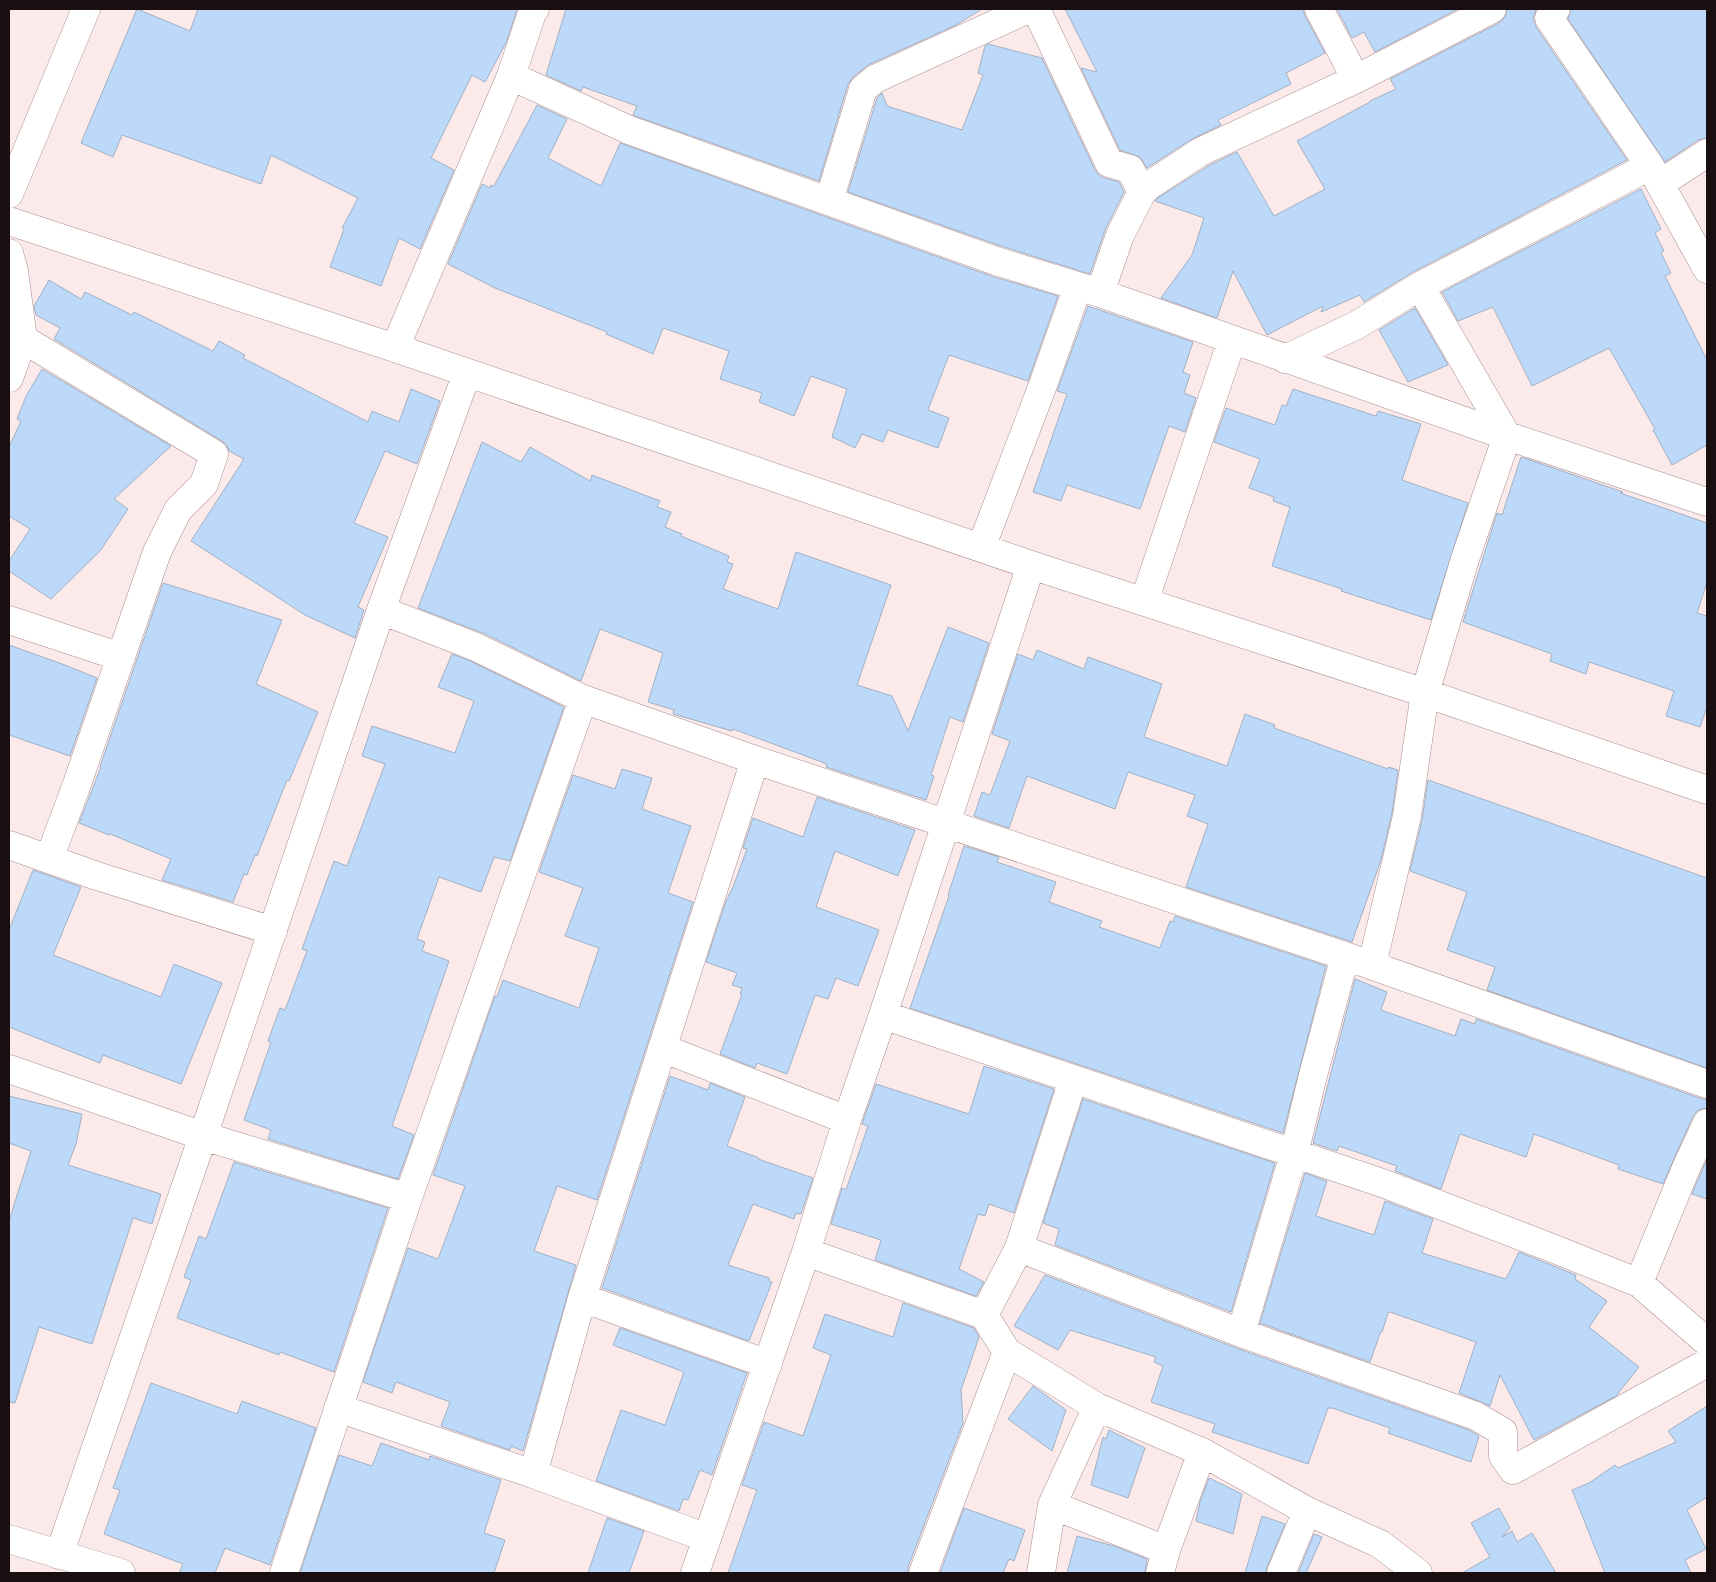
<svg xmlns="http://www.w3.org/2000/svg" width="1716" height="1582" font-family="Manrope,sans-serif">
<rect width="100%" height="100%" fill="#fce9ea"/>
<path fill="#bdd9f9" stroke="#a0b1c5" d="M137,9L190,31L198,9H517L506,43L485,82L472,75L431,158L454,170L420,249L399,238L381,286L330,267L344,229L342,228L358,198L271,155L261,184L122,135L113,157L81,143Z
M566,9H982L956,25L868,65L853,77L848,84L819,181L635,116L633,115L637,106L583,87L581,91L546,75Z
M1065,9H1303L1305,16L1325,53L1286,73L1291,84L1218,120L1221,125L1192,139L1147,168L1140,157L1120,150L1081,68L1097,72Z
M1337,9H1458L1375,52L1364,32L1352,38Z
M1507,9H1536L1533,18L1536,27L1627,160L1413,272L1364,302L1360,295L1321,312L1323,306L1267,335L1233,271L1217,318L1161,298L1192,255L1204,218L1155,201L1159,197L1208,166L1237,152L1274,216L1325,189L1297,141L1370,102V101L1396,89L1390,79L1499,23L1505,17Z
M1571,9H1707V138L1698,140L1665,162L1568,19Z
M988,44L1042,58L1095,170L1099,175L1104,178L1119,182L1124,192L1105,230L1090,274L1001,246L848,192L877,98L882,93L887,106L962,130L983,75L978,73L985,46Z
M537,105L567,119L548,158L601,186L620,143L991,276L1058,296L1028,381L949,355L928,410L949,418L938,448L888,430L883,442L862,434L855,448L832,437L847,389L811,376L794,416L759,402L762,393L720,379L729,351L663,328L653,354L606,334L607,332L495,288L448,264L482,184L490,188L491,185L494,186Z
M1641,189L1661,229L1655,233L1664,251L1661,253L1671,273L1665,276L1707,360V445L1672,465L1653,430L1655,429L1609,348L1532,386L1493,307L1458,321L1442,292Z
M49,280L81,299L85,292L132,315L134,312L213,351L219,341L245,355L243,358L368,422L372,411L399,422L411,389L440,401L417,464L385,451L354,523L388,537L358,607L364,610L355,638L305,615L191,541L244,459L229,451L227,445L222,441L54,339L60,328L36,315L34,306Z
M1088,306L1193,342L1183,372L1190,375L1184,393L1196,398L1185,432L1169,426L1140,509L1067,485L1061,501L1033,492L1067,394L1057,391Z
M1415,308L1448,365L1408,382L1379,330Z
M42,369L171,446L114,499L128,509L100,551L51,599L9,571V561L30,529L9,516V447L21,421L17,419L26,396Z
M1293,389L1376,416L1378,411L1421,424L1402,480L1468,503L1431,620L1341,591L1342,589L1272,566L1290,507L1273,501L1274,497L1249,488L1260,459L1214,442L1226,408L1275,425L1282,405L1286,406Z
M482,442L521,462L530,447L590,481L592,475L660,501L657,507L671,512L665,527L682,534L681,536L729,556L727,562L733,564L723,589L778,609L796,552L891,585L857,685L892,696L908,731L948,627L989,643L963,722L950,717L931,775L934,776L926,800L826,767L827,764L733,729L732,731L673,714L674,710L648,702L663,653L600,629L581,681L483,633L418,608Z
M1521,457L1623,492L1620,493L1707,523V582L1697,613L1707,616V707L1700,727L1666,716L1674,691L1589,662L1586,674L1550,661L1552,654L1463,622L1497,513L1502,515Z
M163,583L282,620L256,684L318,712L289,781L287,780L257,856L255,855L247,875L244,874L233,902L162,880L171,859L110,834L109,835L79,823L101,767H100Z
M9,645L65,665L97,678L70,756L9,735Z
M1037,650L1084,669L1088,657L1162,684L1144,737L1227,766L1245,714L1275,725L1274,728L1388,769V767L1398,770L1392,813L1381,860L1352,942L1186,887L1208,824L1187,816L1195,795L1128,772L1115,809L1027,776L1009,828L974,816L982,792L990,795L1010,741L992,734L1018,654L1033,660Z
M452,654L470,661L564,707L510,861L494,857L481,892L439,877L417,939L425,942L422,951L449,961L392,1126L414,1135L398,1179L268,1139L271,1130L244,1120L271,1042L268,1041L280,1008L285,1010L307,951L302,949L334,861L347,866L385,764L362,756L372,726L455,753L474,701L438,687Z
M622,769L652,778L642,809L691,826L668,893L693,902L597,1200L557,1186L534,1251L576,1265L523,1451L511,1446L510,1450L441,1426L450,1402L396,1382L392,1393L363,1382L408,1248L438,1259L465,1186L433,1175L495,996L497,997L503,980L579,1008L599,948L565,936L583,888L539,872L573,775L615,789Z
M1428,780L1707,878V1068L1487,990L1495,967L1447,950L1467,892L1410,871L1422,820Z
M817,797L915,830L898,876L835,851L816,907L879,930L858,986L836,978L828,999L815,995L787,1074L757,1063L755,1068L720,1054L742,994H740L742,988L732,985L737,973L706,962L726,901L733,887L747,849L743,848L753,818L803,837Z
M964,846L999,857L997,862L1056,882L1049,902L1102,921L1099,927L1160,948L1170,921L1173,922L1175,916L1326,966L1283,1133L910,1008L949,896L948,895Z
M33,870L81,887L53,955L161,997L174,964L222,983L181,1084L103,1055L100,1063L9,1027V930Z
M1355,979L1387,992L1381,1010L1455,1036L1461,1019L1475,1024L1476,1019L1702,1099H1707V1108L1698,1110L1693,1116L1663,1184L1618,1169L1619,1165L1534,1134L1526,1157L1460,1134L1441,1189L1395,1171L1397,1166L1339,1146L1337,1151L1313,1143Z
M984,1066L1054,1089L1014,1213L989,1204L985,1216L978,1214L959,1269L984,1282L976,1296L875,1260L881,1240L831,1224L842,1188L846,1190L868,1126L862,1124L876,1084L969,1114Z
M670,1076L708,1090L710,1083L745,1097L727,1146L759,1158L758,1159L813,1178L801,1214L796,1213L794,1219L753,1204L728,1265L769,1278V1281L772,1282L749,1341L602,1288Z
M9,1096L82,1114L76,1144L68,1165L161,1194L152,1224L133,1218L92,1344L39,1327L15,1403L9,1402V1221L31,1151L9,1143Z
M1083,1099L1275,1163L1231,1312L1055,1245L1059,1229L1043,1223Z
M1707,1159V1199L1692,1194Z
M234,1162L388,1208L334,1372L280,1352L279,1355L177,1318L191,1280L184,1277L199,1236L206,1239Z
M1305,1173L1327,1181L1316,1216L1374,1235L1385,1201L1433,1219L1422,1253L1506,1279L1519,1252L1576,1275L1575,1279L1607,1301L1589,1327L1639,1367L1616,1396L1534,1440L1500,1375L1490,1406L1459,1393L1476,1342L1390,1312L1388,1313L1382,1332L1381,1331L1370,1362L1260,1323Z
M1045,1275L1236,1348L1469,1430L1479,1436L1471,1462L1388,1433L1390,1428L1332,1408H1328L1308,1464L1212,1432L1215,1424L1151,1402L1163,1366L1154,1362L1156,1357L1070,1330L1058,1350L1014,1326Z
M903,1303L974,1328L979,1337L961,1390L963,1423L908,1567V1573H728L757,1490L742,1485L764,1422L803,1436L831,1355L813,1348L825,1314L893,1337Z
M620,1328L747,1373L712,1475L700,1470L688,1500L683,1499L679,1511L596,1481L621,1410L665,1425L684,1372L613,1345Z
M151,1383L237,1414L242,1401L316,1428L270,1565L225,1548L215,1573H179L183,1564L104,1534L120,1490L113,1488Z
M1033,1386L1066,1410L1052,1451L1008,1419Z
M1707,1406V1497L1687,1510L1706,1549L1685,1560L1691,1573H1605L1572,1490L1589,1483L1615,1465L1618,1468L1676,1442L1668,1431Z
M1109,1430L1145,1448L1128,1498L1091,1485L1103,1437L1106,1439Z
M381,1443L429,1460L430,1456L501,1480L484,1533L505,1540L494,1573H300L339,1455L372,1466Z
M1209,1478L1242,1494L1233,1534L1196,1521L1200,1502Z
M964,1508L1025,1530L1014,1561L1009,1559L1003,1573H940Z
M1499,1508L1510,1528L1502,1537L1512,1531L1517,1542L1532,1533L1556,1573H1462L1490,1557L1471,1523Z
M1262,1516L1285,1524L1267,1567L1266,1573H1245Z
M607,1518L644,1531L629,1573H588Z
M1314,1534L1322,1537L1306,1573H1298Z
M1077,1536L1114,1546L1147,1559L1145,1573H1067Z"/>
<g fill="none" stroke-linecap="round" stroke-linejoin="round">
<g stroke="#ab8e90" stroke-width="29">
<path id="minor" d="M1036,9L1109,163L1130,169L1142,192
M1319,9L1356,79
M1556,9L1549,18L1650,166L1707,269
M511,76L629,130L996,261L1100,293L1507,436L1707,502
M1661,183L1707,153
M9,194L86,9
M829,201L863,89L875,79L1028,9
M9,221L395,348L1031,565L1425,693L1707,790
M9,253L14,271L23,339L214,454L204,484L178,510L157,552L77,784L49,859
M1100,293L1120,235L1142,192L1150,185L1200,152L1356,79L1492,9
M395,348L511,76L532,13L535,9
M1285,359L1357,325L1420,286L1650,166
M9,378L23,339
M981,548L1044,382L1078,286
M1144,602L1232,340
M381,610L476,647L583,699L755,760L1345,956L1707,1084
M9,620L121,657
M9,845L97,876L273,931
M1372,965L1407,816L1425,693L1465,559L1507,436L1420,286
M883,1015L1385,1184L1552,1248L1639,1283L1707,1342
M662,1048L847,1120
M9,1069L203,1136L408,1198
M1019,1248L1241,1333L1476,1416L1503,1432V1456L1513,1470L1707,1363
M806,1252L984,1315L1007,1352L1097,1407L1202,1452L1307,1511L1380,1544L1418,1573
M1639,1283L1686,1168L1707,1123
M582,1298L768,1364
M984,1315L1019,1248L1073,1080
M1241,1333L1294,1154L1312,1079L1345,956
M338,1408L533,1474L707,1538
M533,1474L582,1298L755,760
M1052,1505L1166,1550
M9,1539L121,1573
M59,1555L203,1136L381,610L467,373
M284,1573L408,1198L583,699
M695,1573L806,1252L847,1120L883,1015L1031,565
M923,1573L1007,1352
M1041,1573L1052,1505L1097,1407
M1160,1573L1166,1550L1202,1452
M1281,1573L1307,1511"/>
</g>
<use href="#minor" stroke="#fff" stroke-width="28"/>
</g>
<rect width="1716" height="1582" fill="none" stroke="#190f10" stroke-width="20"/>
</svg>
